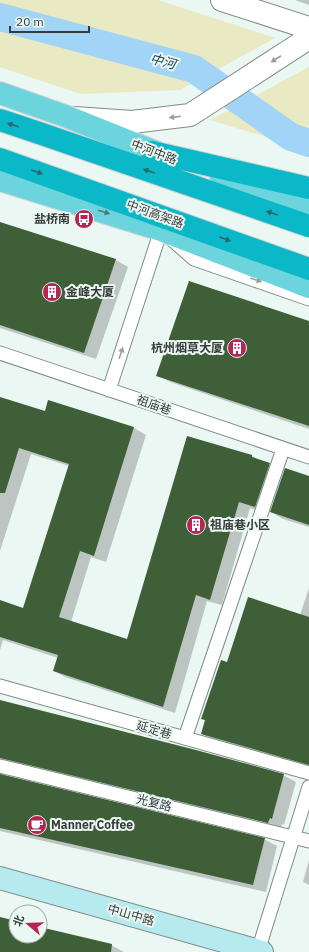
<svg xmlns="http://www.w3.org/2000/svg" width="309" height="952" font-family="'IBM Plex Sans','Noto Sans SC',sans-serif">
<rect width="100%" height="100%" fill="#ebf7f2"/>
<path fill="#e9e9c3" d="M0,0H158L275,38L180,90L81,94L0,67Z
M309,67V150L210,120Z"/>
<path fill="#0003" d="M295,0H309V5Z
M0,223L116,260L128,267L96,359L0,328Z
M309,322V429L170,382L158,375Z
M0,398L45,412L49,401L134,428L146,435L106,562L91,557L71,622L128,640L252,456L281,471L266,513L250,508L222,605L207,601L175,713L65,677L54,671L58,658L3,640L0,650V601L24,609L69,466L31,454L0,551Z
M309,477V527L283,519L271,512Z
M309,588V767L214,741L202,734L228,664L300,615Z
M0,701L283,775L296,782L284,825L282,824L281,829L4,771V776L264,839L277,846L266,892L0,831Z
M309,860V885L303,882Z
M0,918L16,922V936H40V928L111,945L124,952H0Z"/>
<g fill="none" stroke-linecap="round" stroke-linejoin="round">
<path stroke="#a1d4f6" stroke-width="28" d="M0,17L194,69L291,137L309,143"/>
</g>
<path fill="#3f5f38" d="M0,222L116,259L84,353L0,325Z
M189,281L309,321V426L156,376Z
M0,397L45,411L48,400L134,427L94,556L80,551L59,617L127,639L187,436L252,455V457L270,463L255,507L239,502L210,600L196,595L163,707L53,671L58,655L0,637V600L23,608L69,464L19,448L5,493H0Z
M285,468L309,476V525L270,512Z
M248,597L309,617V765L201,734L205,720L201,719L221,660L227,662Z
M0,700L196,750L284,774L272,819L270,818L268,823L0,758Z
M0,774L265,838L253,885L0,828Z
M0,917L16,921V936H40V927L112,944L111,952H0Z"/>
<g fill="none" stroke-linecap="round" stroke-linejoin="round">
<g stroke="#818c88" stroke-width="15">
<path id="lane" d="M0,353L309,457
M109,390L161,230L194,259L309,299
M0,686L309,773
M185,738L283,449
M0,766L309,841
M258,951L309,787"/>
</g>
<g stroke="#818c88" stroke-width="24">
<path id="street" d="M222,0L309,28
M75,118L132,122L190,115L309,38"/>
</g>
<g stroke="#818c88" stroke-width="24">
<path id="secondary" d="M0,878L262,952"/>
</g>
<g stroke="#d3d4d4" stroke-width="24">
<path id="primary" d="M0,93L68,117L170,158
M221,176L309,206
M0,180L161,230L309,287"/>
</g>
<g stroke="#d3d4d4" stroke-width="24">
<path id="highway" d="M0,120L42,134L309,226
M152,152L309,188
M0,159L309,269"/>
</g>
<use href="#lane" stroke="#fff" stroke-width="13"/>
<use href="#street" stroke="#fff" stroke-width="22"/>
<use href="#secondary" stroke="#b6eaee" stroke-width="22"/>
<use href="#primary" stroke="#6cd4dd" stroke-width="22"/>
<use href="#highway" stroke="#0ab8c7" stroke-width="22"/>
</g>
<defs><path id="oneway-solid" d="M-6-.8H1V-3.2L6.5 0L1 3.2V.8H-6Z"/></defs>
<g fill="#9c9e9d">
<use href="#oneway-solid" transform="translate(276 59) rotate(147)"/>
<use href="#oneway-solid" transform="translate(175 117) rotate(173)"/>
<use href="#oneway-solid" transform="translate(256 280) rotate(19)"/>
<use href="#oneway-solid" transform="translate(121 353) rotate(-72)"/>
</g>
<g fill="#28686c">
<use href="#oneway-solid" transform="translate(13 125) rotate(-163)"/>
<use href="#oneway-solid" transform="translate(149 171) rotate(-161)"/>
<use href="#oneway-solid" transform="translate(37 172) rotate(20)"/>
<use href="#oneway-solid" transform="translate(272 213) rotate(-161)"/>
<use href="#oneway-solid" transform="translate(225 239) rotate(20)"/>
</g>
<use fill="#4d797c" href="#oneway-solid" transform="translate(104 212) rotate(17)"/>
<defs>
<g id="bus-disc" transform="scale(1)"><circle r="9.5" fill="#b52551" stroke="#ebf7f2"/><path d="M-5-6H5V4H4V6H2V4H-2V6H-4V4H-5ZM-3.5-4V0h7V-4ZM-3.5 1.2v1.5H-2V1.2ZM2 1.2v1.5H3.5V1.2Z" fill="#fff"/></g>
<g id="building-disc" transform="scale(1)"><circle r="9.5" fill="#b52551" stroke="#ebf7f2"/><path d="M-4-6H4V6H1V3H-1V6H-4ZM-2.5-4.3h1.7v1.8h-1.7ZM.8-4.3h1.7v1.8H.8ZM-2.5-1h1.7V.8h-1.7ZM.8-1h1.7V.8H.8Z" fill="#fff"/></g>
<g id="cafe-disc" transform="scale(1)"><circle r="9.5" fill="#b52551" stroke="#ebf7f2"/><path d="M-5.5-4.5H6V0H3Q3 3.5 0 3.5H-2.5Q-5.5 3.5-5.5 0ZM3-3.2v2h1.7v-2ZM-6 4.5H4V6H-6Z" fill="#fff"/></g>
</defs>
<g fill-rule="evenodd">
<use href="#bus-disc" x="84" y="219"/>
<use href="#building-disc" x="52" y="292"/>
<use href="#building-disc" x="237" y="348"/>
<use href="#building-disc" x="196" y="525"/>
<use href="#cafe-disc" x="37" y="825"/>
</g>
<g text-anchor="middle" stroke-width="4" stroke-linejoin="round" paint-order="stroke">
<g font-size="12" fill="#383d3b" stroke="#ebf7f2">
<text transform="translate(154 152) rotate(21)" y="4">中河中路</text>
<text transform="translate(155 214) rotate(20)" y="4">中河高架路</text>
<text transform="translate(154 405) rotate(19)" y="4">祖庙巷</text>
<text transform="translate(154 730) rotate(16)" y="4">延定巷</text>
<text transform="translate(154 803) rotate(14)" y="4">光复路</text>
<text transform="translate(131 915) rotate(16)" y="4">中山中路</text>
</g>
<g font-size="12" font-weight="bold" fill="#383d3b" stroke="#ebf7f2" text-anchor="start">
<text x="70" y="223" text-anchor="end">盐桥南</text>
<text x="66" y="296">金峰大厦</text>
<text x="223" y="352" text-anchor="end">杭州烟草大厦</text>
<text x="210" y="529">祖庙巷小区</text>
<text x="51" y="829">Manner Coffee</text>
</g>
<g font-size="13" font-style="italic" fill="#183f57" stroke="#ebf7f2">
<text transform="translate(163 61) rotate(15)" y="5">中河</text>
</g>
</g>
<g transform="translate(28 924) rotate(289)"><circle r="19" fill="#ebf7f2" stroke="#a3ada9"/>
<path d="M0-3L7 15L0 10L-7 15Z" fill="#b52551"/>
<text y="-6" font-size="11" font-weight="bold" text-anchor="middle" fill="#383d3b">北</text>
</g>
<path d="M10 26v6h79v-6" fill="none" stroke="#383d3b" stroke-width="2"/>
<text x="16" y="26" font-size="12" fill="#383d3b" stroke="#ebf7f2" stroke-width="3" paint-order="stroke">20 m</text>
</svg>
